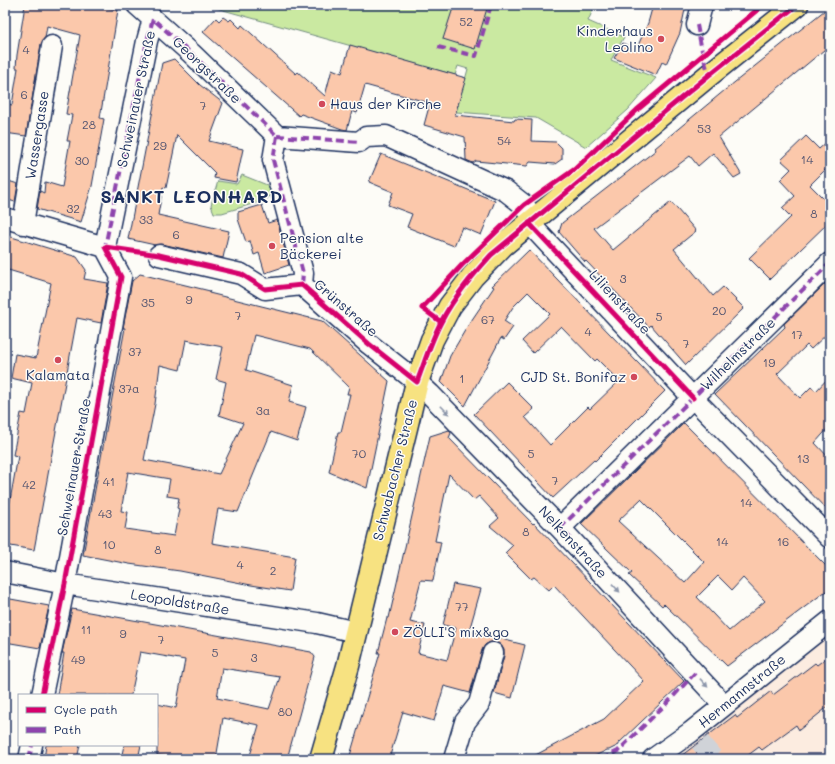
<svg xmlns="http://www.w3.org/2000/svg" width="835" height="764" font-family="Mali,sans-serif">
<rect width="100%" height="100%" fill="#fdfcf7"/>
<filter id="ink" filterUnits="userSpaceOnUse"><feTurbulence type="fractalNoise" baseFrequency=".025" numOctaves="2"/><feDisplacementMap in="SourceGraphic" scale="8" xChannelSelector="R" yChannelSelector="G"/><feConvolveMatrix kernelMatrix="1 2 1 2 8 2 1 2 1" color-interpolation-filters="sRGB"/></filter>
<g filter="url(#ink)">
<path fill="#fcece0" d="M830,635V759H662Z"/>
<path fill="#cae9a1" stroke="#728c80" d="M217,5H595L588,21L624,37L611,60L656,78L628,110L586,147L536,118L456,112L468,69L458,66L455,75L216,8Z
M242,175L277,189L266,200L222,213H214L211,205L218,181L237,184Z"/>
<path fill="#fbc8ab" stroke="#1b2f5e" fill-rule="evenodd" d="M25,5H95L118,10L100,118L104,119L92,186L81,222L37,209L40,191L44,193L45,182L62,187L70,141H67L72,115L66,114L80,35L47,26L45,38L41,44L26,136L5,133V110H7L8,104L12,105L18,68H16L17,55Z
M454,5H488L475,49L443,39Z
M653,5H686L680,33L666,64L662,62L656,75L614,58L623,43L636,50L648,23Z
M830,6V45L719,137L741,174L734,178L713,153L698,166L690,156L594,228L613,250L671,202L696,231L674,249L713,296L723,287L744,308L686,365L651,325L649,327L586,261L585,262L559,232L562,223L656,150L655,148L725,90Z
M223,17L229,21L231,19L240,28L242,25L296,74L298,72L325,96L332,69L342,73L350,45L466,78L455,115L514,121L515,119L532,120L531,141L556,142L562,148V159L555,164L530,162L527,166L476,161L473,163L466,160L465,137L424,125L430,103L365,85L357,113L352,111L347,130L342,129L301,114L299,116L203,32L216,18L219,21Z
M174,59L200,85L223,103L209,141L243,149L236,182L214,178L215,173L177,135L166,188L163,187L158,215L229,231L223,258L162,244L155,245L128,239L162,63Z
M806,136L819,149L830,139V165L810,185L830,205V221L770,279L749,258L791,217L782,208L795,196L780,180L791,169L781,160Z
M381,154L495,201L481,235L462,227L454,246L407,227L412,214L388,205L393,192L369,182Z
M5,180L18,184L15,202L5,199Z
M262,205L268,223L277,220L289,265L265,273L259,253L254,255L250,241L246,242L238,219V212Z
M5,235L77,257L86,270L84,279L108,283L101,323L77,318L34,550L5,545V517H7L18,456L13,455L21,413L26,414L32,383L11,378L15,354L36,358L51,283L5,269Z
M529,250L665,391L595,461L594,460L553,498L474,414L507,382L534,409L525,417L550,445L588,407L590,409L619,381L597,359L595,361L561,326L533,353L522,341L550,314L528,292L513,307L504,321L513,327L504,340L501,338L465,406L441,382L450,356L467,327L494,287L492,286Z
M140,274L210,291L209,293L322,321L389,381L367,488L329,472L338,432H341L350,394H347L349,387L310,349L254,335L246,370L293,385L289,402L306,407L297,441L271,432L238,512L218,509L212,543L295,557L290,591L251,585L180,571L129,564L83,555L125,328H123L132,281ZM186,340L223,347L216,379L226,382L219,415L243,423L219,474L144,460L155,404L160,365L180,370ZM128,472L170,479L167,496L179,498L177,508L179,509L174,536L125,529L128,512L121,511Z
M830,279V331L811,349L807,345L777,374L800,398L811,387L816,391L830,376V426L815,443L830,459V513L715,394L785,327L784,324Z
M684,423L830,570V588L727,666L664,604L662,606L629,575L632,573L581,524ZM641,499L704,562L685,583L618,521ZM718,576L732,590L743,578L765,601L729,631L697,597Z
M449,430L451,433L449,438L533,524L534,523L684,681L619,743V745L609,750H607L589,759H528L604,719L644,681L554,585L549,590L534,577L531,579L505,553L513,545L490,526L499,518L479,496L474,500L449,474L435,541L441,542L433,581L421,580L410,622L425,625L418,653L447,660L456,628L443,625L453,584L481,589L469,631L525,645L512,698L494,693L504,656V650L501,645L496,642H490L485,645L482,650L470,693L444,686L434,721L403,712L389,759H349L380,653H378L387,618H389L430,436Z
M5,598L49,606L40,648L5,642Z
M72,609L311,652L315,657L287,759H249L259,725L223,718L216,759H178L157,755V704L176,708L185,660L140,652L131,695H57L64,653H62ZM222,668L280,677L269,709L217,698Z
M830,655V705L799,730L796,725L762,750L759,747L743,759H677L735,715L737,718L771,691L773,695L815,663L817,665Z
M46,745H80L77,759H44Z
M124,745H141L138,759H121Z"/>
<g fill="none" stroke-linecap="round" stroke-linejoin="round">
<path stroke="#d0d3d8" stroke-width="20" stroke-dasharray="20 10" stroke-linecap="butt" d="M700,742L714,759"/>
<g stroke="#1b2f5e" stroke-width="23">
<path id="minor" d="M137,5L191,53L277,136
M697,25L702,5
M277,136L359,142L366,137L386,136L506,191L524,205L534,219
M277,136L273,160L303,273L302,285
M5,218L105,247
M529,223L693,398L830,538
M23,224L52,46
M159,255L241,274L265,289L302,285L369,344L417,382L430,394L560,528L724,705
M560,528L830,263
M5,572L65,584L317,623L356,632
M42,695L65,584L121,277L105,247L147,41L153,19
M29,759L32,745
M454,759L465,722L479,704L493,653
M653,759L691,732L830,621"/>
</g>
<g stroke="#1b2f5e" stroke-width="25">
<path id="major" d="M321,759L348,666L406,428L417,382L426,357L432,340L450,306L473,276L503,245L709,75L797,5"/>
</g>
<use href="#minor" stroke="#fdfcf7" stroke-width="20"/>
<use href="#major" stroke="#f7e281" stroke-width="22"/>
<path stroke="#8e44ad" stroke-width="4" stroke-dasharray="8 4" stroke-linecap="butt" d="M697,25L703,56L709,75
M438,47L476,56L491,5
M277,136L273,160L303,273L302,285
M277,136L359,142
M106,250L105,247L147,41L153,19L191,53L277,136
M549,517L570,538
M560,528L830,263
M29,759L32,745
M602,759L618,751L668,702L695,673"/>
<g stroke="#fdfcf7" stroke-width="8">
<path id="cycleway" d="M529,223L693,398
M105,247L159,255L241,274L265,289L302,285L369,344L417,382C425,361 431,341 441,322C454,297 472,276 491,255L709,75L797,5
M441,322L422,308L462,265L524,205L575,169L637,110L763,5
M42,695L65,584L121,277L105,247"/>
</g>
<use href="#cycleway" stroke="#d6006c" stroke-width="5"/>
</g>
<defs><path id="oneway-solid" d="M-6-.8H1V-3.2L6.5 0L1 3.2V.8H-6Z"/></defs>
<g fill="#8c96aa">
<use href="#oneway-solid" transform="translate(445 410) rotate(46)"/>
<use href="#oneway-solid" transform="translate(616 588) rotate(47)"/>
<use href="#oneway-solid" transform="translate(704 683) rotate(47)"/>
</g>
</g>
<g fill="#d1495b" stroke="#fdfcf7" stroke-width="1.5">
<circle cx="661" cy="39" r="4"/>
<circle cx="322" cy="104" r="4"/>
<circle cx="272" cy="246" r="4"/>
<circle cx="58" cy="360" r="4"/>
<circle cx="634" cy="377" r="4"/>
<circle cx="395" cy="632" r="4"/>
</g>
<g text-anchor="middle" stroke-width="3" stroke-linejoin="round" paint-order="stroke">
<g font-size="12" fill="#535571">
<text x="466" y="26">52</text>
<text x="26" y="54">4</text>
<text x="24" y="99">6</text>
<text x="203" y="110">7</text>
<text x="89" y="129">28</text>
<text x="704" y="133">53</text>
<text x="504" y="145">54</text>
<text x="160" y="150">29</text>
<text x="807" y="164">14</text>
<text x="82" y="165">30</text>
<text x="73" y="213">32</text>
<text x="814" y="218">8</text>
<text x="146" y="224">33</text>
<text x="176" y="239">6</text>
<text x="623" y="283">3</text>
<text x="189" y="304">9</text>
<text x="148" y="307">35</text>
<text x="719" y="315">20</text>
<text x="238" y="320">7</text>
<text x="659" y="321">5</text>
<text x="488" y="324">67</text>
<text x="588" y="336">4</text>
<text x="797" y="339">17</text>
<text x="686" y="348">7</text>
<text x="135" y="356">37</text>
<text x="769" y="367">19</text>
<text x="462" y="383">1</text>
<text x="129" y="393">37a</text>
<text x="263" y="415">3a</text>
<text x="359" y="458">70</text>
<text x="531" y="458">5</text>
<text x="803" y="463">13</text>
<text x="555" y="485">7</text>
<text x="109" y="486">41</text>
<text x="29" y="489">42</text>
<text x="746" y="507">14</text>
<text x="105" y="518">43</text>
<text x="526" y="536">8</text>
<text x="722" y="546">14</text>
<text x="783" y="546">16</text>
<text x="109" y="549">10</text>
<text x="158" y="554">8</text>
<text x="240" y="569">4</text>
<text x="273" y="575">2</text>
<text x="462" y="611">77</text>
<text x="86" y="634">11</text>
<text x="123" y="638">9</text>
<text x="161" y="644">7</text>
<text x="215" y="657">5</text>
<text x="254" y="662">3</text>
<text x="78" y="664">49</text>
<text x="285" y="716">80</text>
</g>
<g font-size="14" fill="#1b2f5e" stroke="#fdfcf7" text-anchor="start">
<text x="653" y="36" text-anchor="end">Kinderhaus<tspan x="653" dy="16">Leolino</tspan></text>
<text x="330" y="109">Haus der Kirche</text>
<text x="280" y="243">Pension alte<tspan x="280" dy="16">Bäckerei</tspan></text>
<text x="58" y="380" text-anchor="middle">Kalamata</text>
<text x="626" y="382" text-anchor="end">CJD St. Bonifaz</text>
<text x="403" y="637">ZÖLLI'S mix&amp;go</text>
</g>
<g font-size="14" fill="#1b2f5e" stroke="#fdfcf7">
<text transform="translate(207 70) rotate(44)" y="5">Georgstraße</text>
<text transform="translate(136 99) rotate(-78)" y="5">Schweinauer Straße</text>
<text transform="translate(37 135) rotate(-81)" y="5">Wassergasse</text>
<text transform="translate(620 302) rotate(47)" y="5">Lilienstraße</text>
<text transform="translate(346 308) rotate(41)" y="5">Grünstraße</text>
<text transform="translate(738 354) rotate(-44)" y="5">Wilhelmstraße</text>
<text transform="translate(74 467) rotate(-80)" y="5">Schweinauer Straße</text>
<text transform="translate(395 470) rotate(-76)" y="5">Schwabacher Straße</text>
<text transform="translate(573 542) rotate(47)" y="5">Nelkenstraße</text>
<text transform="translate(180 602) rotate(9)" y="5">Leopoldstraße</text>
<text transform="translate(742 691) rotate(-39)" y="5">Hermannstraße</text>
</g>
<g font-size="18" font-weight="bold" letter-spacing="1" fill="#1b2f5e" stroke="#fdfcf7">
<text x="192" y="203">SANKT LEONHARD</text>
</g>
</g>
<rect width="835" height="764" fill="none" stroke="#fdfcf7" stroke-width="20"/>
<rect x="10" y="10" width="815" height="744" fill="none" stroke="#1b2f5e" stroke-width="1.5" filter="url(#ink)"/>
<rect x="18" y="694" width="140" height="52" fill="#fdfcf7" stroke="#a3aaba"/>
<rect x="26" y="707" width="20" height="6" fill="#d6006c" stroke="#a3aaba"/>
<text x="54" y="714" font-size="12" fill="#1b2f5e">Cycle path</text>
<rect x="26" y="727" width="20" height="6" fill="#8e44ad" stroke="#a3aaba"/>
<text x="54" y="734" font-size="12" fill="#1b2f5e">Path</text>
</svg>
